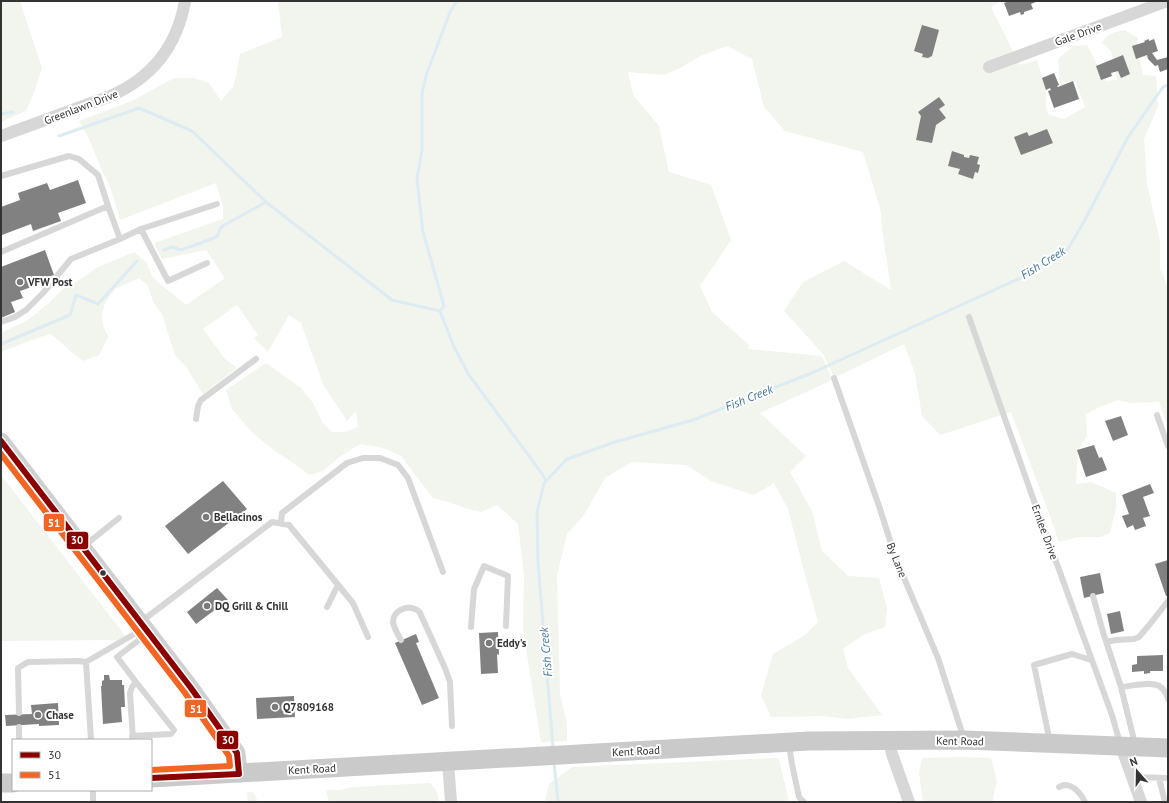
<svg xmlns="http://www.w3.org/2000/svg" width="1169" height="803" font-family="'PT Sans',sans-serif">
<rect width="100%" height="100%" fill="#fff"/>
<path fill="#f1f5ed" d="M1,1H20L42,68L34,92L26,111L1,122Z
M278,1H1000L991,7L1020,65L1037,60L1046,90V107L1048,114L1064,119L1085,107L1075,80L1060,83L1058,59L1073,46L1087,45L1106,81L1117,80L1111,51L1102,43C1108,33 1114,32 1125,30L1138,38L1137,48L1143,75L1156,76L1158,106L1144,139L1147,184L1160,241V270H1161L1168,288V427L1159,402L1130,403L1118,400L1102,406L1086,414L1087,436L1078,450L1076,484L1091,482L1116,493V508L1110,533L1101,537H1078L1059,542L1048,511L1011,412L940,435L922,416L915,373L904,344L834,378L823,354L784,311L803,282L844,261L891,290L882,228L881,212L863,152L785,131L764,107L752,59L727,46L700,56L680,68L664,75L628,72L633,95L659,126L669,172L711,185L731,240L700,286L712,312L749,345L748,349L822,356L832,378L828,382L760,413L806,456L790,472L812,511L822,551L848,576L879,578L887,608L885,627L863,635L843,649L848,668L882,715L847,719L824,716L771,717L761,695L773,654L805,635L818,622L804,571L788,509L774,483L754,495L711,481L686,465L632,462L605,478L584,515L567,534L557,575L560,694L567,723V741L541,742L523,630L524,576L518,524L497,505L481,512L465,508L449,502L433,498L401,456L384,448L360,444L338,458L323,471L309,475L295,464L272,449L252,432L232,409L226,390L266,363L301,388L313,403L322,422L331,432H345L358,427L356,411L347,421L323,384L301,323L289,315L268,352L254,338L258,335L237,305L203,329L225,359L237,368L203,394L186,367L175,355L162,314L153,302L148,286L139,278L115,289L105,303L102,315L103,326L108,337L99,355L83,361L68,349L51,334L37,338L1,352V333L28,320L49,303L62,290L81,279L96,268L134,252L146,262L153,278L186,305L225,278L206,250L162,259L154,243L223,219V207L216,183L120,220L111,189L101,168L89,139L79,121L134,100L174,78H194L209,83L221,101L233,87L236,76L240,54L282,37Z
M1,475L127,638L119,643L115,640L1,641Z
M960,757L991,758L997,782L993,797L994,802H923L919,773L922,758Z
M776,758L779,759L789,802H545L549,784L572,767Z
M430,783L437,792L439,802H329L326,790H340L353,787Z
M247,791L254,793L258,802H248Z"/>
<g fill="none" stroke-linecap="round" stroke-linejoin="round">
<path stroke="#ddebf3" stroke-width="3" d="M457,1L450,12L427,73L422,93V150L417,179L423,232L444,306L440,311L454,347L469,375L535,464L546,480
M1,114L13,112
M59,136L139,108L192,131L266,202L392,300L440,311
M164,250L172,247L181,250L217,237L221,227L266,202
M1,344L70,315L76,295L98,304L137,261
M553,748L538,562L537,512L544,483L567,459L615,442L693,420L814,372L1027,275L1068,249L1086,218L1128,137L1163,87L1168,85
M554,762L558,802"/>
</g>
<path fill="#818181" d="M1009,1H1038L1031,4L1033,9L1024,12V14L1021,15L1020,12L1009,16L1004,3Z
M922,25L939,30L932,56L928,58L922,57L923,54L914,51Z
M1149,39V41L1154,39L1158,51L1152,53L1157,60L1168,57V69L1160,72L1158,65L1155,66L1148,59L1147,55L1136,59L1132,46L1145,42L1144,41Z
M1123,55L1130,74L1121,78L1118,71L1111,73L1112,76L1101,80L1096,66Z
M1054,73L1059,85L1057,86L1058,87L1073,81L1079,99L1054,108L1048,91L1051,90L1050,88L1046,90L1042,78Z
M939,97L945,105L939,109L946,118L936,125L932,143L916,140L921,116L918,112Z
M1047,129L1053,143L1021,155L1014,137L1027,132L1029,136Z
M952,151L964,155V157L969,158L970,155L979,157L977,164L980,165L978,173L975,172L973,179L958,174L960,169L948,166Z
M78,180L86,203L58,213L61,221L33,231L31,224L2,235L1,231V207L20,200L18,193L47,183L50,190Z
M45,250L54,275L39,280L40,284L20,291L23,298L11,302L15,312L1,318V267Z
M1121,416L1128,435L1113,441L1105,421Z
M1094,445L1099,458L1102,457L1107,470L1086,477L1077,450Z
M223,481L247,509L188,554L165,526Z
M1150,484L1154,493L1143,497L1150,516L1143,518L1146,526L1135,530L1133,525L1127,528L1122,516L1129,514L1122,495Z
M1168,560V596H1166L1155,564Z
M1100,573L1104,593L1084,598L1080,577Z
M217,588L228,600L196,624L187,612Z
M1120,611L1124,631L1111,634L1107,614Z
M498,632L499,655L497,654L498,673L481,674L479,633Z
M416,634L419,642L416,643L439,698L422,705L395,643Z
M1163,655V671H1150V673L1144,674V671L1132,672V665L1137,664V656Z
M104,675H109L110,680H122V685H124L125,707H121L122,722L103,724L101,686H102V681L104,680Z
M294,696L295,717L257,719L256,698Z
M58,703L59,725L39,726V724L6,726L5,715L32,714L31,705Z"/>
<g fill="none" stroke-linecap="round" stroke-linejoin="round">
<path stroke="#d7d7d7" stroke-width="6" d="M1,176L69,156L79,159L98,175L108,206L1,252
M108,206L120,239L141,229L168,281L207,263
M141,229L217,204
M969,317L1034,501L1112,715L1120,743
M1,322L15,317L26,310L43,293L71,259L120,239
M834,378L879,506L896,559L938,658L964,739
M1157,415L1168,446
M196,419L198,406L201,400L256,359
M281,523L282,513L347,463L363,458H380L398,465L408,478L443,572
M84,546L119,518
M1093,596L1103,632L1121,687L1135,744
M327,607L338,585
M142,621L272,522L289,525L353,603L368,637
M471,627L474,589L484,566L508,576L506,626
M401,640C398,635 394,628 393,622C393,611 406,605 415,609C416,609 420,612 420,613L445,668L450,682L452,726
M1106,642L1116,640L1134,639L1139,637L1150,624L1168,601
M86,662L143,629
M136,682L117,657L148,633
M1121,687C1131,686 1151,681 1159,686C1163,688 1167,694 1168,699
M19,713L18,668L28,662L78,661L86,662L91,740
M132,736L171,734L174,730L136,682L132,687L130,693L133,740
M19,740V727
M1050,742L1034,665L1072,654L1091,660
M789,745L792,764L799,797L804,802
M1133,777L1168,778
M1159,778L1165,802
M1059,787C1061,786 1063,785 1065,785C1074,785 1082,795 1085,802
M93,790V802"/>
<path stroke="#d7d7d7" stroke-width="12" d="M989,67L1167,1
M1,136L108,97C151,79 177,47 185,1
M889,740L892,754L909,802
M1121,746L1141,802
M448,762L451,802"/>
<path stroke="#d0d0d0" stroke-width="17" d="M1,441L191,688L237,753L239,774"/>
<path stroke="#cacaca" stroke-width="19" d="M151,778L809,741L964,740L1168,748
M1,783H13"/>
<g stroke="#fff" stroke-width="9">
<path id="bus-1" d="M1,441L191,688L237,753L239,774L151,778"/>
</g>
<g stroke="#fff" stroke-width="9">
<path id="bus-2" d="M1,454L185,693L229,756L230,766L151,770"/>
</g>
<use href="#bus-1" stroke="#8b0000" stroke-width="6"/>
<use href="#bus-2" stroke="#f26522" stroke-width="6"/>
</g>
<g fill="#7a7a7a" stroke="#fff" stroke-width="1.5">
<circle cx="20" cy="282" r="4"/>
<circle cx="206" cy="517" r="4"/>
<circle cx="207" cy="606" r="4"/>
<circle cx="489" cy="643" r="4"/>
<circle cx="275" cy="707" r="4"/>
<circle cx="38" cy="715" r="4"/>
</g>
<circle fill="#333" stroke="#fff" stroke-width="1.5" cx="103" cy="573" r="3.5"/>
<g text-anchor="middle" stroke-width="4" stroke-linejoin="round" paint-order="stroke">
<g font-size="11" fill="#333" stroke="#fff">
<text transform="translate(1078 34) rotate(-20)" y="4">Gale Drive</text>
<text transform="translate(81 107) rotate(-21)" y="4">Greenlawn Drive</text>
<text transform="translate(1045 532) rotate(70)" y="4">Ernlee Drive</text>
<text transform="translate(897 560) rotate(68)" y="4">By Lane</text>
<text transform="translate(960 741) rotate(1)" y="4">Kent Road</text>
<text transform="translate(636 751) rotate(-3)" y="4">Kent Road</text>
<text transform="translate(312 769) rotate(-3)" y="4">Kent Road</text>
</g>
<g font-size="11" font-weight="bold" fill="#333" stroke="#fff" text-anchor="start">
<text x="28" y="286">VFW Post</text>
<text x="214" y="521">Bellacinos</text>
<text x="215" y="610">DQ Grill &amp; Chill</text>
<text x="497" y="647">Eddy's</text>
<text x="283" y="711">Q7809168</text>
<text x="46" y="719">Chase</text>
</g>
<g font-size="12" font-style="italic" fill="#3f7597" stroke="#fff">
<text transform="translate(1043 263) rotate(-32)" y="4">Fish Creek</text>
<text transform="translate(749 398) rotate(-22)" y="4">Fish Creek</text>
<text transform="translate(546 652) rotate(-95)" y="4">Fish Creek</text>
</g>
</g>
<g stroke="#fff" stroke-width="1.5">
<rect x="43" y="513" width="22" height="19" rx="4" fill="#f26522"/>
<rect x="66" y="531" width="23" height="19" rx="4" fill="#8b0000"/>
<rect x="184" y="699" width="23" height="19" rx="4" fill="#f26522"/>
<rect x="216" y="730" width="23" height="20" rx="4" fill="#8b0000"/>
</g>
<g font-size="11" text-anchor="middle" font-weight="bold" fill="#fff">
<text x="54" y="527">51</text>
<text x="77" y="544">30</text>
<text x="196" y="713">51</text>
<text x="228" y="744">30</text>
</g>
<rect width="1169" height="803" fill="none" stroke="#333333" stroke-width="4"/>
<rect x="12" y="739" width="140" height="52" fill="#ffffff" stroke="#adadad"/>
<rect x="20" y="752" width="20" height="6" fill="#8b0000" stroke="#adadad"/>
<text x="48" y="759" font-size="12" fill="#333333">30</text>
<rect x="20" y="772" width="20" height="6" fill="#f26522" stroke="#adadad"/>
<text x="48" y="779" font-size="12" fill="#333333">51</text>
<g transform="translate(1137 771) rotate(340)" stroke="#ffffff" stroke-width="3" paint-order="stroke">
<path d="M0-3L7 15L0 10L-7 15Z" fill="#333333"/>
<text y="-6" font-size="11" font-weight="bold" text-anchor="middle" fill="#333333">N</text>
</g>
</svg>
